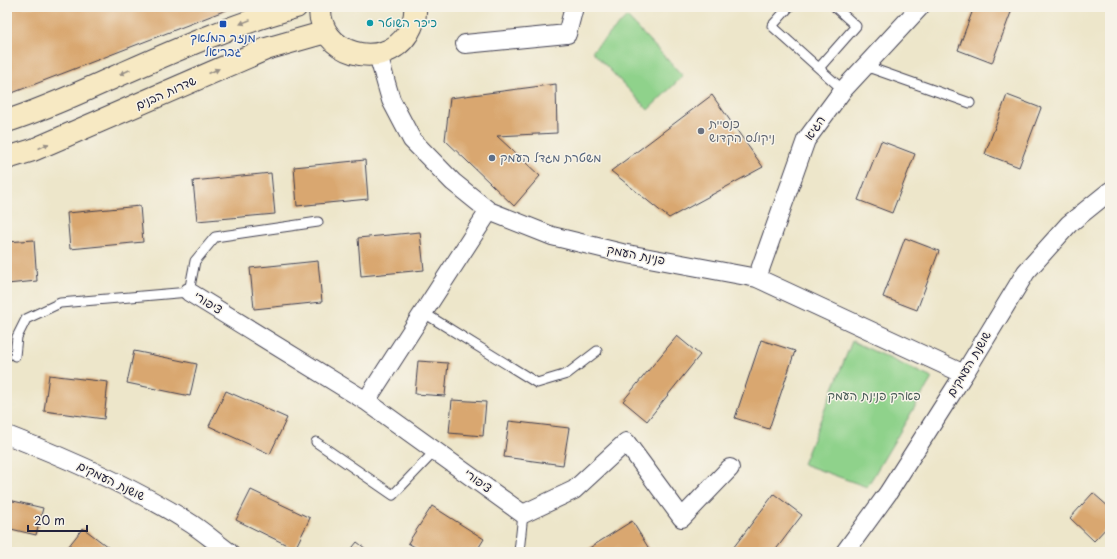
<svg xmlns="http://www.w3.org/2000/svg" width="1117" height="559" font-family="'Playpen Sans','Playpen Sans Hebrew',sans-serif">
<rect width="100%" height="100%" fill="#f7f3e8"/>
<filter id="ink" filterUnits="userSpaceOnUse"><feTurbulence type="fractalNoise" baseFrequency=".025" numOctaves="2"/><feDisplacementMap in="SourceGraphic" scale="8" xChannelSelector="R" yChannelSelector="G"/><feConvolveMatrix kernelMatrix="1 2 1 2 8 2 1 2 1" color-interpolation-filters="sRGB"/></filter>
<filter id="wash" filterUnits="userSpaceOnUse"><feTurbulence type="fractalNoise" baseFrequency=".012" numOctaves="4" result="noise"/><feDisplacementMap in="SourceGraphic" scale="16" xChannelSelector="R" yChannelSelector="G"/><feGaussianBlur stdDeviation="0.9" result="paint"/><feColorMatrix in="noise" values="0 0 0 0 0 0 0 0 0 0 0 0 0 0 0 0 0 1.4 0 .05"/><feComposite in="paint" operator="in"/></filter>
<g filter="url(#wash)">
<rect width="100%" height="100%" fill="#ede6ca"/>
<path fill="#8fd28b" stroke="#587a63" d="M627,17L683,76L648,110L592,51Z
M852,341L932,378L867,487L803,464Z"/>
<g id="blocks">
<path fill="#d9a770" d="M7,7H234L7,95Z
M974,7H1013L992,63L958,50Z
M556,84L557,133L497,136L540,176L514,206L445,140L450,98Z
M712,95L763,167L669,218L611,171Z
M1007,95L1041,108L1019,167L985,154Z
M881,141L915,154L892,213L858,200Z
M365,160L368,199L297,206L294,167Z
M271,173L275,214L197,221L193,181Z
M140,206L143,242L70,249L67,213Z
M420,232L424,270L361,276L358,238Z
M905,238L939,251L917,310L883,297Z
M34,240L37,281L7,284V242Z
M318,261L322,302L254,309L250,268Z
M677,336L700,355L647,421L623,401Z
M761,340L795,351L769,429L735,418Z
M134,351L197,364L190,396L127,383Z
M418,361L448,363L445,396L415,394Z
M49,375L108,382L104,419L44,411Z
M226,391L287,418L270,454L209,426Z
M452,400L486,402L483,436L449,433Z
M509,421L569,428L563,465L504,457Z
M251,490L310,518L295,549L236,520Z
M1093,493L1110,508V524L1094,541L1070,518Z
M774,494L802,515L774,552H730Z
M9,500L43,508L36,535L7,528V508Z
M432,506L484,539L476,552H423L408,543Z
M632,521L651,552H583Z
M83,528L108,547L104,552H64Z
M357,542L370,552H349Z"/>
</g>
</g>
<g filter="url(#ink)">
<use href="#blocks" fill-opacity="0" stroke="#403f50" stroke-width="1"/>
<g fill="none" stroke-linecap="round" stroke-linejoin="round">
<g stroke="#403f50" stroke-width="11">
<path id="lane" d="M789,7L772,26L843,90
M865,66L970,103
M819,68L856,26L835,7
M424,313L537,383L567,374L597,351
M15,356L17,337L26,319L60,303L189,292L195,261L215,237L318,222
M316,442L393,495L436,450
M519,552L523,514"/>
</g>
<g stroke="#403f50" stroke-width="20">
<path id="street" d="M465,44L567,34L574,7
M378,55L391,100L412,140L453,182L489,211L552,236L622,253L757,278L964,374
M757,278L806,140L843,90L920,7
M189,292L366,401L523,514L574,490L626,442L682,518L730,468
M366,401L489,211
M7,435C69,459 131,486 187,521C202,530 215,542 229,552
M845,552L888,493L964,374L1026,272L1069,224L1110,191"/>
</g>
<g stroke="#403f50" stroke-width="24">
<path id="secondary" d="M320,7C318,54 383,73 408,33C412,26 416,16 415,7
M7,121C45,109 81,92 117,76C176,50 234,24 296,7
M7,158L33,150L266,49L326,32"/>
</g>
<use href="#lane" stroke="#fff" stroke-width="9"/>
<use href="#street" stroke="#fff" stroke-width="18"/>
<use href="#secondary" stroke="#f7e9c3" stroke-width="22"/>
</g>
<defs><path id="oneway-solid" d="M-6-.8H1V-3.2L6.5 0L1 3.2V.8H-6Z"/></defs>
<g fill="#978f86">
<use href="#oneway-solid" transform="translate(245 22) rotate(158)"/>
<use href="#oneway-solid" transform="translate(214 71) rotate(-24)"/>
<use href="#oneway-solid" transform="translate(125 72) rotate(156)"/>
<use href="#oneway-solid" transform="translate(44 146) rotate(-24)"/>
</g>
</g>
<circle fill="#0f9aa8" stroke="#f7f3e8" stroke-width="1.5" cx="370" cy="23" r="4"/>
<rect fill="#1a4fb4" stroke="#f7f3e8" stroke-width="1.5" x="219" y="20" width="8" height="8" rx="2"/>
<circle fill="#6b7280" stroke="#f7f3e8" stroke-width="1.5" cx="701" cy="131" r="4"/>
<circle fill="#5c6f8a" stroke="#f7f3e8" stroke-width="1.5" cx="492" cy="158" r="4"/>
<g text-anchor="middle" stroke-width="3" stroke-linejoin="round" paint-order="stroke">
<g font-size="12" fill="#0d838f" stroke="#f7f3e8" text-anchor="start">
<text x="378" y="27">כיכר השוטר</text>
</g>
<g font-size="12" fill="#164399" stroke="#f7f3e8">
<text x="223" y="42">מנזר המלאך<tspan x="223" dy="14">גבריאל</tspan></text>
</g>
<g font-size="12" fill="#22223b" stroke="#f7f3e8">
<text transform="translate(166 93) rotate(-24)" y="4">שדרות הבנים</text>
<text transform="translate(815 128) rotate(-56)" y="4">הגיא</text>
<text transform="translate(636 255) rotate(11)" y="4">פנינת העמק</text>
<text transform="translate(208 303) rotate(32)" y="4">ציפורי</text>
<text transform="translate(969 364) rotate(-59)" y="4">שושנת העמקים</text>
<text transform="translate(111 481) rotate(26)" y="4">שושנת העמקים</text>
<text transform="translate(478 481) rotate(36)" y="4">ציפורי</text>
</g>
<g font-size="12" fill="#5b616d" stroke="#f7f3e8" text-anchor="start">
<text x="709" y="128">כנסיית<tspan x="709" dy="14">ניקולס הקדוש</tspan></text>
</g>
<g font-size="12" fill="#4e5e75" stroke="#f7f3e8" text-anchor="start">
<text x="500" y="162">משטרת מגדל העמק</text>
</g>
<g font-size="12" fill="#435753" stroke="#f7f3e8">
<text x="874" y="400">פארק פנינת העמק</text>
</g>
</g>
<rect width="1117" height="559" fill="none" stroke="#f7f3e8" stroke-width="24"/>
<path d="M28 525v6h59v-6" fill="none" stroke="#22223b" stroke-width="2"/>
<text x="34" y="525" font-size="12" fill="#22223b" stroke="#f7f3e8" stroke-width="3" paint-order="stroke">20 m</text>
</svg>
